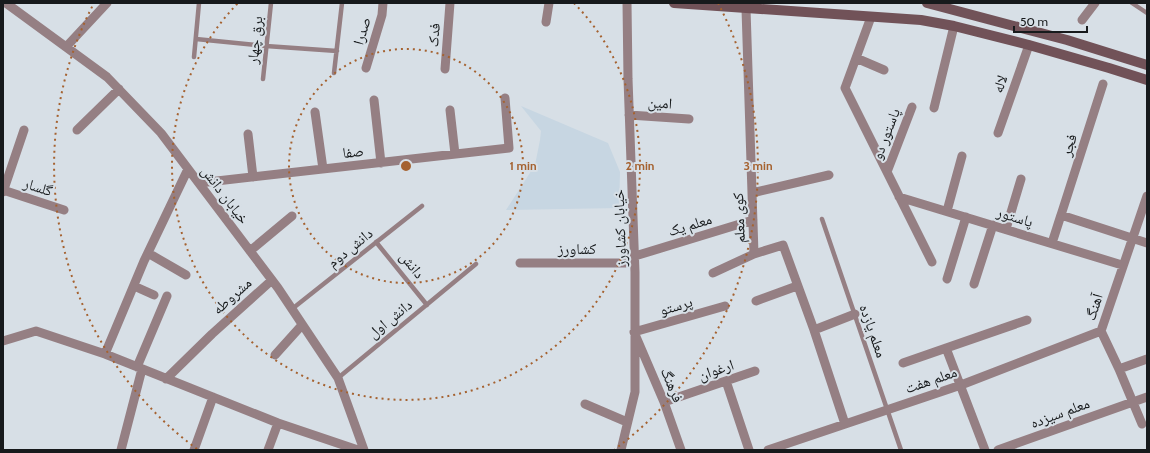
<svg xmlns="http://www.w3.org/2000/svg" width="1150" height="453" font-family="Cabin,'Noto Naskh Arabic',sans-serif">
<rect width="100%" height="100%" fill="#d7dfe6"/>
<path fill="#c7d6e2" d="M521,106L608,143L620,172L619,208L506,210L535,165L540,140L541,131Z"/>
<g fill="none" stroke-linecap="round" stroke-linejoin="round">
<path stroke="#957f83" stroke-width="4.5" d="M1132,3L1147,13
M196,39L266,46L337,51
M194,57L199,3
M334,73L342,3
M263,79L271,3
M822,219L901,450
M376,242L427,305
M292,309L422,206
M338,378L476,264"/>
<path stroke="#957f83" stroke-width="9" d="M6,3L107,77L161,133L278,288L338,378L364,450
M746,9L754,254L783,245L814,330L845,424
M871,17L845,88L932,262
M1082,20L1095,3
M546,22L549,3
M66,47L107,3
M856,58L884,70
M366,68L382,15L383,3
M445,69L450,3
M374,100L381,163
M934,108L954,26
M450,110L455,154
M315,112L323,169
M629,115L689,119
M77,130L119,89
M998,133L1029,45
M248,134L253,177
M887,172L912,107
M199,183L509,148L505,98
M3,190L64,210
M3,192L24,130
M752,193L829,175
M899,197L1122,265
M947,211L962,156
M1061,215L1103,84
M1006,229L1021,179
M1052,243L1061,215L1147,243
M250,251L292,216
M148,253L186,275
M635,256L753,220
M520,263H634
M713,273L754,254
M947,279L966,217
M974,284L993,225
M134,286L154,295
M756,301L797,286
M814,330L855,314
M3,341L36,331L105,354L278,423L358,450
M946,348L985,450
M105,354L144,261L188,169
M275,355L302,325
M903,363L1027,320
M137,367L167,296
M1119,369L1147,359
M166,379L212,334L272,280
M726,381L749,450
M664,402L755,371
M585,404L627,422
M1142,424L1119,369L1101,331L1147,196
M121,450L142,369
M194,450L213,397
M268,450L278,423
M621,450L635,392V272L628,79L627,3
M681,450L664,402L634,332L725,306
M768,450L961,385L1101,331
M998,450L1147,397"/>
<path stroke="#715258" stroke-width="10" d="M674,3L921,20L954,26L1029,45L1109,68L1147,80
M927,3L1067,40L1147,65"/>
</g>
<g fill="none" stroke="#a56230" stroke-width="2" stroke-dasharray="2 4">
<circle cx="406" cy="166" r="117"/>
<path d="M574 3A234 234 0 1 1 238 3"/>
<path d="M197 449A352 352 0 0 1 94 3M718 3A352 352 0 0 1 615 449"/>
</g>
<g text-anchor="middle" stroke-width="4" stroke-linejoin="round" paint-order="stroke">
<g font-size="15" fill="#171a1c" stroke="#d7dfe6">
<text transform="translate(362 31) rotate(-73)" y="5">صدرا</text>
<text transform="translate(434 35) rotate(-85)" y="5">فدک</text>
<text transform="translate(255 40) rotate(-84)" y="5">برق چهار</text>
<text transform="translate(1000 84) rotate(-70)" y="5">لاله</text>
<text transform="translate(660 103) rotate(4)" y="5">امین</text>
<text transform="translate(886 134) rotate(-69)" y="5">پاستور دو</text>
<text transform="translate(1069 145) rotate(-72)" y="5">فجر</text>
<text transform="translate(353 152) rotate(-6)" y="5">صفا</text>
<text transform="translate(38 187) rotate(18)" y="5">گلسار</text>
<text transform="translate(225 195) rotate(53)" y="5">خیابان دانش</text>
<text transform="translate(1015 217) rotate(17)" y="5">پاستور</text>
<text transform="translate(739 218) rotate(-92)" y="5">کوی معلم</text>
<text transform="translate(690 225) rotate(-17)" y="5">معلم یک</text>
<text transform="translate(620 228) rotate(-92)" y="5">خیابان کشاورز</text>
<text transform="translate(350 248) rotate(-39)" y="5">دانش دوم</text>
<text x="577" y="254">کشاورز</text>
<text transform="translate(412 265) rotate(51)" y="5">دانش</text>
<text transform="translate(232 296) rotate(-42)" y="5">مشروطه</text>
<text transform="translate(676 306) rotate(-16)" y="5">پرستو</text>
<text transform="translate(1094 307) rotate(-72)" y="5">آهنگ</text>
<text transform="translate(390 319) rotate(-39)" y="5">دانش اول</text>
<text transform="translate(873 331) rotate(71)" y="5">معلم یازده</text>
<text transform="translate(716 370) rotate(-19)" y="5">ارغوان</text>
<text transform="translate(931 380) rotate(-19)" y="5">معلم هفت</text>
<text transform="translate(672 385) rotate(68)" y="5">فرهنگ</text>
<text transform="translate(1060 413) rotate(-20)" y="5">معلم سیزده</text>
</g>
</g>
<circle cx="406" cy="166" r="6" fill="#a56230" stroke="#d7dfe6" stroke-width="2"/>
<g font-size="12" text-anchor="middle" font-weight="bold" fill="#a56230" stroke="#d7dfe6" stroke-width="4" stroke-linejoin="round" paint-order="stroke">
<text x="523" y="170">1 min</text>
<text x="640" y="170">2 min</text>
<text x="758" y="170">3 min</text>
</g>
<rect width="1150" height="453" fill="none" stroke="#171a1c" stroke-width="8"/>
<path d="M1014 26v6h73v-6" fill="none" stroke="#171a1c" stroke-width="2"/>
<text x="1020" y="26" font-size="12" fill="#171a1c" stroke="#d7dfe6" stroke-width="3" paint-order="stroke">50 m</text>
</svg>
